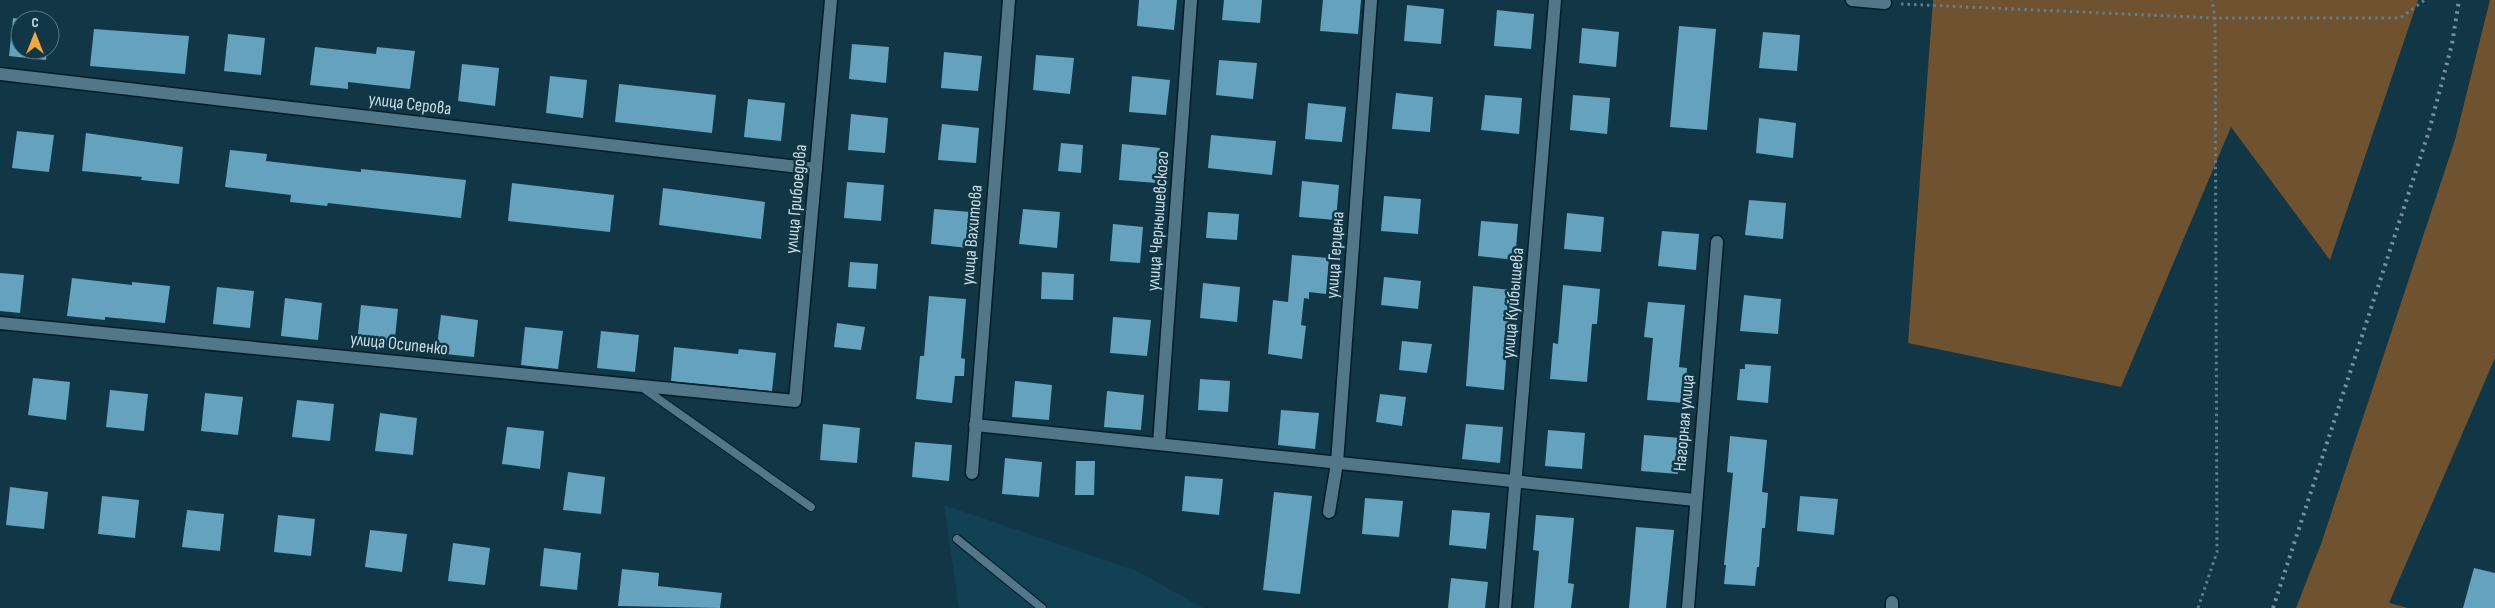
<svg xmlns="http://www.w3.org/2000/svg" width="2495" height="608" font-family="'Sofia Sans Condensed',sans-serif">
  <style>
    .built { fill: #124154 }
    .green { fill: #6f5330 }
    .building { fill: #65a2be }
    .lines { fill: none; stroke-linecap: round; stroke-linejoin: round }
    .lane-casing { stroke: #021c28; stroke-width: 10 }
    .street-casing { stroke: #021c28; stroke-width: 15 }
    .path { stroke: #627f8c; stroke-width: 3; stroke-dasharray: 2.5 4; stroke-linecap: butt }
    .lane { stroke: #527788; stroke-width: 8 }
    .street { stroke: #527788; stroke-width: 12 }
    .rail { stroke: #77929e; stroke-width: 4; stroke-dasharray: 2.5 5; stroke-linecap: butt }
    .labels { text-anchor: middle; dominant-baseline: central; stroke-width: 5; stroke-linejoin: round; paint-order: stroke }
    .street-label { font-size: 18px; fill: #cadde7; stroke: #113645 }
  </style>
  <rect width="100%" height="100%" fill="#113645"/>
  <path class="built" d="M 944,505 L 1137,571 L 1203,608 L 959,608 Z"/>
  <g class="green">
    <path d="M 1933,0 L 2418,0 L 2330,260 L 2231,127 L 2121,387 L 1908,343 Z"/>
    <path d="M 2490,0 L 2495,0 L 2495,358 L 2389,603 L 2408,608 L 2296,608 L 2321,544 L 2455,140 Z"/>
  </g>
  <g class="building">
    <path d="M 1139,0 L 1177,0 L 1174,30 L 1137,26 Z"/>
    <path d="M 1224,0 L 1262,0 L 1260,23 L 1222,20 Z"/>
    <path d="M 1323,0 L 1361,0 L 1358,34 L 1320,31 Z"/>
    <path d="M 1407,5 L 1444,9 L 1441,44 L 1404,41 Z"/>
    <path d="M 1497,10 L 1534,14 L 1531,49 L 1494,46 Z"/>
    <path d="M 13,18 L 29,20 L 20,20 L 20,50 L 47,50 L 46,60 L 9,56 Z"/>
    <path d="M 1679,26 L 1716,29 L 1707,130 L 1670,127 Z"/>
    <path d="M 1582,28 L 1619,32 L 1616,67 L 1579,63 Z"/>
    <path d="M 94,29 L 189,36 L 185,74 L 90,66 Z"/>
    <path d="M 1763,32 L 1800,35 L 1797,71 L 1759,68 Z"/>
    <path d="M 228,34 L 265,38 L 261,75 L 224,71 Z"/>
    <path d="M 852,44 L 889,47 L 886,83 L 849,79 Z"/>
    <path d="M 315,47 L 376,54 L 377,47 L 415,51 L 410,89 L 348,82 L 348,89 L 310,85 Z"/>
    <path d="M 944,52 L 982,56 L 978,91 L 941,88 Z"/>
    <path d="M 1036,55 L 1074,58 L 1070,94 L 1033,90 Z"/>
    <path d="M 1219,60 L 1257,63 L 1253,99 L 1216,95 Z"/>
    <path d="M 462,64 L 499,68 L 495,106 L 458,101 Z"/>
    <path d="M 550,76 L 587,80 L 583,118 L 546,113 Z"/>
    <path d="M 1132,76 L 1170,80 L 1166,115 L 1129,112 Z"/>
    <path d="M 619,84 L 716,95 L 712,133 L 615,122 Z"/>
    <path d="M 1396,93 L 1433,97 L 1430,132 L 1392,129 Z"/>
    <path d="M 1485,95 L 1522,98 L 1519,134 L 1481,130 Z"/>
    <path d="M 1573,95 L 1610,98 L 1607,134 L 1570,130 Z"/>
    <path d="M 748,99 L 785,103 L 781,141 L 744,137 Z"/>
    <path d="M 1308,103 L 1346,107 L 1342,142 L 1305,139 Z"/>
    <path d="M 851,114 L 888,118 L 885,153 L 848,150 Z"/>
    <path d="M 1759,118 L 1796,123 L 1793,158 L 1756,153 Z"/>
    <path d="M 942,124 L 979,128 L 976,163 L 938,160 Z"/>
    <path d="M 17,131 L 54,135 L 49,172 L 12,168 Z"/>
    <path d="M 86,133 L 183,147 L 179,184 L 141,180 L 142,177 L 82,171 Z"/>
    <path d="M 1211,135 L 1276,141 L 1272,175 L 1208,168 Z"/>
    <path d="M 1061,143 L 1083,145 L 1081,173 L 1058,171 Z"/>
    <path d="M 1122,144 L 1160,148 L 1156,183 L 1119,180 Z"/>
    <path d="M 230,150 L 267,154 L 266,161 L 361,172 L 361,169 L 466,180 L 461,218 L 328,203 L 327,206 L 290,202 L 291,195 L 225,187 Z"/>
    <path d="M 1302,181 L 1339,185 L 1336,220 L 1299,217 Z"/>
    <path d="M 847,182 L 884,185 L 881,221 L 844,218 Z"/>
    <path d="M 512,183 L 614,195 L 610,232 L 508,221 Z"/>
    <path d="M 663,188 L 765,202 L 761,239 L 659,225 Z"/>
    <path d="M 1384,196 L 1421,199 L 1418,234 L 1381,231 Z"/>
    <path d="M 1749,200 L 1786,203 L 1783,239 L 1745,235 Z"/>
    <path d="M 934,209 L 971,212 L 968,248 L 931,244 Z"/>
    <path d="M 1023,209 L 1060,212 L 1057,248 L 1019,244 Z"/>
    <path d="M 1208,212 L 1239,214 L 1237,240 L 1206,238 Z"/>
    <path d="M 1567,213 L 1604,217 L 1601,252 L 1564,249 Z"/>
    <path d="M 1481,221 L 1518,224 L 1515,260 L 1478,256 Z"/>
    <path d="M 1113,224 L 1143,227 L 1140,263 L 1110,261 Z"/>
    <path d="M 1662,231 L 1699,234 L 1696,270 L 1658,266 Z"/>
    <path d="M 1292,255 L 1329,258 L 1326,294 L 1309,292 L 1309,299 L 1304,298 L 1301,325 L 1306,326 L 1302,359 L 1268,354 L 1273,300 L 1288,302 Z"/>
    <path d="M 850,262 L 878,264 L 876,289 L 848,287 Z"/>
    <path d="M 1042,272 L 1074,274 L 1073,300 L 1041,299 Z"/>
    <path d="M 0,273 L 24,275 L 20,313 L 0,311 Z"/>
    <path d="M 1384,277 L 1421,281 L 1418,309 L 1381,305 Z"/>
    <path d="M 72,278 L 132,285 L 132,282 L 170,286 L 165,323 L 105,317 L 105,320 L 67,316 Z"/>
    <path d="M 1203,283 L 1240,287 L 1237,322 L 1200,318 Z"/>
    <path d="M 1563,285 L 1600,289 L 1597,324 L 1592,324 L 1587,382 L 1550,379 L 1553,343 L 1558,344 Z"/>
    <path d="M 1473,286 L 1511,290 L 1504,390 L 1466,386 Z"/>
    <path d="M 217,287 L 254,291 L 250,328 L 213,324 Z"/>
    <path d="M 1744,295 L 1781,299 L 1778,334 L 1740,331 Z"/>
    <path d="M 929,296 L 966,299 L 961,358 L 965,359 L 964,376 L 955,376 L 952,403 L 916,399 L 920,356 L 924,356 Z"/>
    <path d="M 285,298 L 322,303 L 318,340 L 281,336 Z"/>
    <path d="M 1648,302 L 1685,305 L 1679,367 L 1687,368 L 1684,403 L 1647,400 L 1653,338 L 1644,337 Z"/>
    <path d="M 361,305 L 398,309 L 394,347 L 357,343 Z"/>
    <path d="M 441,315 L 478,320 L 474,357 L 436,353 Z"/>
    <path d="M 1113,317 L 1151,320 L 1147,356 L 1110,353 Z"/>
    <path d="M 837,323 L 865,327 L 861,350 L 834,347 Z"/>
    <path d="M 525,327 L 563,331 L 558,369 L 521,365 Z"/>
    <path d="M 601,331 L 639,335 L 635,372 L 597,368 Z"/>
    <path d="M 1402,341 L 1432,344 L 1427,373 L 1399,370 Z"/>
    <path d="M 674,347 L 738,354 L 739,349 L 776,353 L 772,391 L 671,381 Z"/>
    <path d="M 1745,364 L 1771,366 L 1768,403 L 1737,400 L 1740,369 L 1745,369 Z"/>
    <path d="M 33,378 L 70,382 L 66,420 L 28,415 Z"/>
    <path d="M 1200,379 L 1230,381 L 1228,412 L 1198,410 Z"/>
    <path d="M 1015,381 L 1052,385 L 1049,420 L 1012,417 Z"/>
    <path d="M 110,390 L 148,394 L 144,431 L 106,427 Z"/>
    <path d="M 1107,391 L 1144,395 L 1141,430 L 1104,427 Z"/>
    <path d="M 205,393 L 243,397 L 238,435 L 201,431 Z"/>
    <path d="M 1380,394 L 1406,397 L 1402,426 L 1376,422 Z"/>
    <path d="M 297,400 L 334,404 L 330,441 L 292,437 Z"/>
    <path d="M 1281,410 L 1319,413 L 1315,449 L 1278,445 Z"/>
    <path d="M 380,413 L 417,418 L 413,455 L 375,451 Z"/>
    <path d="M 823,424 L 860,428 L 857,463 L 820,460 Z"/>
    <path d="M 1466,424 L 1503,427 L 1500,463 L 1462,459 Z"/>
    <path d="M 507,427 L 544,431 L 540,469 L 502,464 Z"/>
    <path d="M 1548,430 L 1585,433 L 1582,469 L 1545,466 Z"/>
    <path d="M 1644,435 L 1681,438 L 1678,474 L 1641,471 Z"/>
    <path d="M 1730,436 L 1767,440 L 1762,492 L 1768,493 L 1765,528 L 1762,528 L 1759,567 L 1757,567 L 1755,586 L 1724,584 L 1726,565 L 1724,565 L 1733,473 L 1727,472 Z"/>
    <path d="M 915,442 L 952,445 L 949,481 L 912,477 Z"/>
    <path d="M 1005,458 L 1042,462 L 1039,497 L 1002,494 Z"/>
    <path d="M 1076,461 L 1095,461 L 1094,495 L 1075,495 Z"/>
    <path d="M 568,472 L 605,477 L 601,514 L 563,510 Z"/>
    <path d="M 1185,476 L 1223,479 L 1219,515 L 1182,511 Z"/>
    <path d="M 10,487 L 48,492 L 44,529 L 6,525 Z"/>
    <path d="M 1274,492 L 1312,496 L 1300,594 L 1263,590 Z"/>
    <path d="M 102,496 L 139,500 L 135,538 L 98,534 Z"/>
    <path d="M 1800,496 L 1838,499 L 1834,535 L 1797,531 Z"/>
    <path d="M 1365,498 L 1403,501 L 1399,537 L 1362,534 Z"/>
    <path d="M 187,510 L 224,514 L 220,551 L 182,547 Z"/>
    <path d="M 1452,510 L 1490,513 L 1486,549 L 1449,545 Z"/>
    <path d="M 278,515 L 315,519 L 311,556 L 274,552 Z"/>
    <path d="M 1536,515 L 1574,518 L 1568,583 L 1574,584 L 1571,608 L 1534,608 L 1539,551 L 1533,550 Z"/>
    <path d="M 1636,527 L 1674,530 L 1666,608 L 1629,608 Z"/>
    <path d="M 370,530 L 407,534 L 402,572 L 365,567 Z"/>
    <path d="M 453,543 L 490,548 L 485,585 L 448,581 Z"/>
    <path d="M 544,548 L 581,553 L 577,590 L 540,586 Z"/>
    <path d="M 2474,568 L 2495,573 L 2495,608 L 2463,608 Z"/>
    <path d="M 622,569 L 659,573 L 658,586 L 722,593 L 720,608 L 618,606 Z"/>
    <path d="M 1451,578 L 1488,582 L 1485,608 L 1448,608 Z"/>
  </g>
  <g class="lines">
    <g class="lane-casing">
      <g id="lane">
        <path d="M 643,388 L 811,507"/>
        <path d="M 957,539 L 1042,608"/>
      </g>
    </g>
    <g class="street-casing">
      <g id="street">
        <path d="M 1852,0 L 1885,3"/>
        <path d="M 0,74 L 816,169"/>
        <path d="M 0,323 L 795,401 L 831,0"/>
        <path d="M 975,425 L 1695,500"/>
        <path d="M 1159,444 L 1191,0"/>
        <path d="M 972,473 L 1009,0"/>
        <path d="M 1329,512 L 1337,463 L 1371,0"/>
        <path d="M 1892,602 L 1892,608"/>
        <path d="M 1505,608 L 1555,0"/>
        <path d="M 1688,608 L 1717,242"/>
      </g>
    </g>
    <g class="path">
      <path d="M 1901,4 L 2215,18 L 2400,18 L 2425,0"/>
      <path d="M 2198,608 L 2217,552 L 2215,18 L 2212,0"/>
    </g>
    <use href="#lane" class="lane"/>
    <use href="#street" class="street"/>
    <path class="rail" d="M 2273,608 L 2429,131 L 2452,44 L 2459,0"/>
  </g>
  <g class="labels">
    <g class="street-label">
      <text transform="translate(410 104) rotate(7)">улица Серова</text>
      <text transform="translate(796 199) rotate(-85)">улица Грибоедова</text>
      <text transform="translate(1158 221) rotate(-86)">улица Чернышевского</text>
      <text transform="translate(972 235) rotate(-85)">улица Вахитова</text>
      <text transform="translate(1335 255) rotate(-86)">улица Герцена</text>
      <text transform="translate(1513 303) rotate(-85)">улица Куйбышева</text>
      <text transform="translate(399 344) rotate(6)">улица Осипенко</text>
      <text transform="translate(1684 423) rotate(-85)">Нагорная улица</text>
    </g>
  </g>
  <g transform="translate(35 35)"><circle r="24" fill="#113645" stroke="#5b7986"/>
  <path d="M0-4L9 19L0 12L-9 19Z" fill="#f1a63f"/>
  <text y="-8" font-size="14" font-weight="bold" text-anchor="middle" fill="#cadde7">С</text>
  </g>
</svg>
